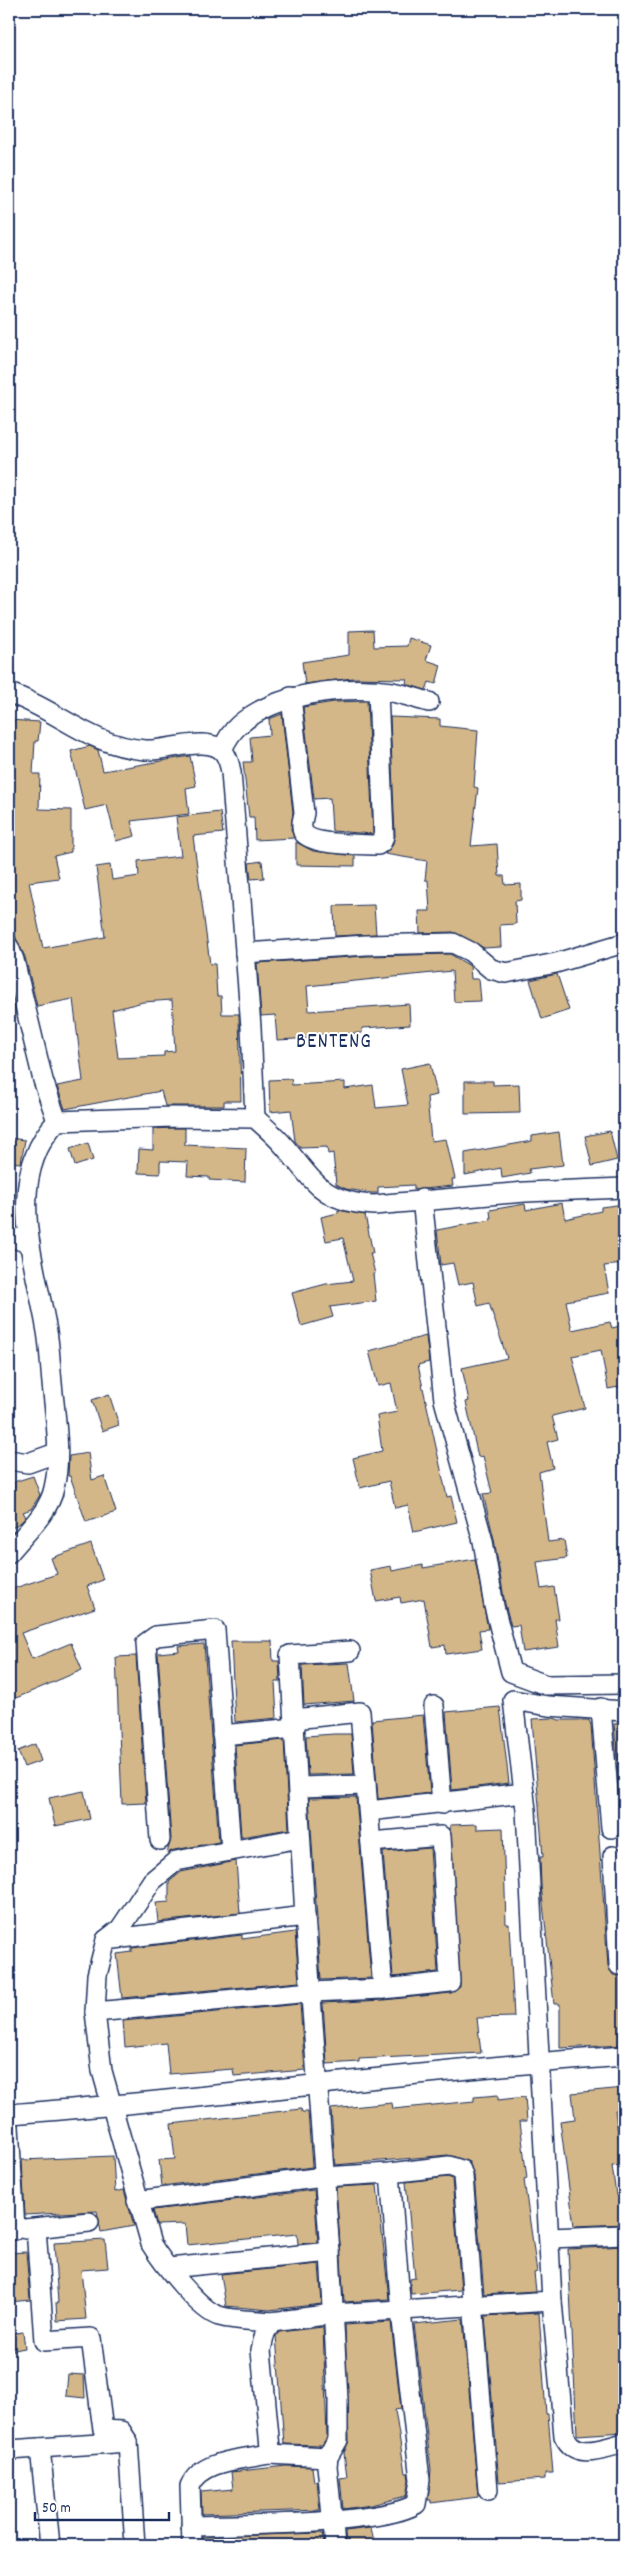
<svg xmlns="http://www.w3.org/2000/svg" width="633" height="2554" font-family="Dekko,sans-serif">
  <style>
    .building { fill: #d4b788; stroke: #1b2f5e; fill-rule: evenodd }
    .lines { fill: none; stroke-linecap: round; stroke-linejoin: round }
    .minor-casing { stroke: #1b2f5e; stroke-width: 22 }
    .minor { stroke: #fff; stroke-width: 19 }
    .labels { text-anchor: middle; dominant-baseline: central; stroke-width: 4; stroke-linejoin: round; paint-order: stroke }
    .quarter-label { font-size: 21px; letter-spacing: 1px; fill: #1b2f5e; stroke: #fff }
  </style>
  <rect width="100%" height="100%" fill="#fff"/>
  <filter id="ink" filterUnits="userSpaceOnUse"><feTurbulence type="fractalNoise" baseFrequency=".02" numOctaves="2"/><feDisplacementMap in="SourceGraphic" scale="10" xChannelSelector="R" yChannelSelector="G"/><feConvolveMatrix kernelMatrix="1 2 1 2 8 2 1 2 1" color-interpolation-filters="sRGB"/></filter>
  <g filter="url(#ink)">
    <g class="building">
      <path d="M 373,630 L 374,647 L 407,646 L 409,638 L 431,645 L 426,660 L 441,665 L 436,684 L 429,682 L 426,690 L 406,684 L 407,679 L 353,678 L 305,684 L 302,662 L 349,655 L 349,631 Z"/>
      <path d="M 367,701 L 373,834 L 332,831 L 330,798 L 314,799 L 303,707 L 334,702 Z"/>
      <path d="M 282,714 L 293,812 L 291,829 L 294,838 L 255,840 L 254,817 L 249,817 L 243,762 L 252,762 L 250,737 L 270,735 L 269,719 Z"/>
      <path d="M 390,717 L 440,719 L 440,726 L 478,730 L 474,787 L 478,788 L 471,846 L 497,844 L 499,876 L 504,876 L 505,885 L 521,884 L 521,900 L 515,901 L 516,924 L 500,925 L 501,947 L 484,948 L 453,932 L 420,933 L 419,911 L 430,911 L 428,880 L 425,880 L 427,861 L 385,854 L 392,846 L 395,836 Z"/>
      <path d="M 9,720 L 40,722 L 38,741 L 35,741 L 33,774 L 40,774 L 39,809 L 71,810 L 71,852 L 54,856 L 59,878 L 29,882 L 43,948 L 105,937 L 96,867 L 110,865 L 112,880 L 139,876 L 138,861 L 181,856 L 176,817 L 220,812 L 223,833 L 193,836 L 210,964 L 215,964 L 217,996 L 221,996 L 222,1014 L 239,1014 L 241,1101 L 224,1101 L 224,1106 L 165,1106 L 161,1091 L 65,1109 L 57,1086 L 83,1081 L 73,999 L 37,1006 L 25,957 L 16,938 L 9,910 ZM 172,1000 L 175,1051 L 164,1052 L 164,1056 L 118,1058 L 112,1010 L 143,1002 Z"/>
      <path d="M 90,746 L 98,750 L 103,771 L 190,756 L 196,786 L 186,788 L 189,814 L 131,821 L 135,836 L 116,841 L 107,805 L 85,810 L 71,751 Z"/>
      <path d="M 296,842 L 313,851 L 355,856 L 355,866 L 296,865 Z"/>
      <path d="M 262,861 L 264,878 L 251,879 L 249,863 Z"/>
      <path d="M 374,905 L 376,934 L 335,936 L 334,906 Z"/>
      <path d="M 450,954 L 470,966 L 471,979 L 479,979 L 481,1001 L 454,1002 L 452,971 L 307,986 L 309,1011 L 409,1004 L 410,1025 L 362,1028 L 362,1033 L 313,1035 L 313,1038 L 277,1040 L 275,1015 L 261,1016 L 257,963 L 366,956 Z"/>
      <path d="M 557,974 L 569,1010 L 542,1019 L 530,980 Z"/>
      <path d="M 430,1063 L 437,1095 L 427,1097 L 431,1141 L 446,1139 L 455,1179 L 452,1179 L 453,1186 L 414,1190 L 414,1185 L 378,1187 L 378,1193 L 371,1193 L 346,1189 L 336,1184 L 333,1153 L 328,1154 L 327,1147 L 301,1148 L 295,1141 L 291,1110 L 270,1112 L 269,1080 L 291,1079 L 292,1085 L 345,1082 L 345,1089 L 373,1085 L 376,1108 L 408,1105 L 401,1069 Z"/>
      <path d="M 465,1081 L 493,1081 L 493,1085 L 519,1084 L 520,1113 L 465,1114 Z"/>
      <path d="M 173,1128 L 185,1128 L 185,1145 L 246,1148 L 245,1182 L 209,1180 L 209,1177 L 187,1176 L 188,1162 L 160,1161 L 160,1174 L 138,1173 L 139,1149 L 153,1150 L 153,1129 Z"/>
      <path d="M 610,1131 L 617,1160 L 592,1166 L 585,1136 Z"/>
      <path d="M 559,1132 L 563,1165 L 529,1169 L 530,1173 L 502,1178 L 501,1168 L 465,1175 L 465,1153 L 532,1141 L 532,1136 Z"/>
      <path d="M 9,1138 L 25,1140 L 21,1163 L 9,1162 Z"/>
      <path d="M 88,1143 L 93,1160 L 75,1166 L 70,1149 Z"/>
      <path d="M 562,1203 L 565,1219 L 601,1211 L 601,1207 L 624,1204 L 624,1264 L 604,1266 L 609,1293 L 566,1301 L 572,1330 L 610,1322 L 612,1328 L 624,1325 L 624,1386 L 608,1389 L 601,1350 L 572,1356 L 585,1408 L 552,1416 L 558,1439 L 547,1442 L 553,1468 L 539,1472 L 548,1542 L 564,1540 L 567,1558 L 537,1562 L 541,1589 L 554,1587 L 559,1619 L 555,1619 L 559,1647 L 523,1652 L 519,1625 L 511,1626 L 505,1604 L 494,1539 L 483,1494 L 492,1493 L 483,1456 L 478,1457 L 466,1402 L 469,1401 L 462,1368 L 507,1358 L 489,1303 L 478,1306 L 473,1282 L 458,1285 L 453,1263 L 441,1265 L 437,1230 L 491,1220 L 490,1210 L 525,1204 L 526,1210 Z"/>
      <path d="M 338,1210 L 365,1215 L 373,1253 L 370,1253 L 375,1274 L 373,1274 L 376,1301 L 330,1307 L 333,1317 L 301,1326 L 292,1293 L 326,1284 L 353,1281 L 343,1238 L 326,1241 L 321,1217 L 338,1213 Z"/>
      <path d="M 426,1336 L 429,1362 L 418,1365 L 447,1497 L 451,1496 L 457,1522 L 414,1532 L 408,1505 L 395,1508 L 389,1481 L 360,1488 L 353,1458 L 382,1451 L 377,1416 L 397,1412 L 391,1383 L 378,1386 L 369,1351 Z"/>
      <path d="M 109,1394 L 119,1425 L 102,1431 L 92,1400 Z"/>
      <path d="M 88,1453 L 92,1480 L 104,1476 L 116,1512 L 86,1522 L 70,1476 L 68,1476 L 69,1456 Z"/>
      <path d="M 33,1476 L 40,1495 L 31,1509 L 23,1512 L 26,1517 L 21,1522 L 9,1530 L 9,1489 L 15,1487 L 14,1482 Z"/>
      <path d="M 91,1544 L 103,1580 L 87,1586 L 95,1608 L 21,1633 L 32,1659 L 71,1643 L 82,1670 L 16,1698 L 9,1682 L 9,1590 L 57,1574 L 51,1558 Z"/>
      <path d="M 475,1559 L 488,1629 L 479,1630 L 482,1649 L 446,1654 L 445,1645 L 432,1647 L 424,1599 L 401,1603 L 400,1597 L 376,1601 L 370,1570 L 391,1566 L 392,1571 L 423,1565 L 423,1568 Z"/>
      <path d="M 231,1641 L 272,1641 L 273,1661 L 279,1661 L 280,1682 L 275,1682 L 277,1718 L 235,1722 Z"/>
      <path d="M 204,1644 L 219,1842 L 174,1850 L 167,1853 L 171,1839 L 158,1653 L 179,1651 L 178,1646 Z"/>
      <path d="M 136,1656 L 146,1803 L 122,1804 L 116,1657 Z"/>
      <path d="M 349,1663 L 354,1701 L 304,1705 L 302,1665 Z"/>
      <path d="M 500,1707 L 509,1783 L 452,1790 L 446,1712 Z"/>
      <path d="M 423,1715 L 430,1793 L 378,1799 L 372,1720 Z"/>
      <path d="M 554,1718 L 559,1720 L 589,1720 L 591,1725 L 608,1966 L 613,1975 L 624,1976 L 624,2045 L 560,2048 L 560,2004 L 554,2004 L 541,1886 L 540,1857 L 543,1857 L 532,1719 Z"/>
      <path d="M 624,1723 L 624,1819 L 622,1819 L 614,1724 Z"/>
      <path d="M 334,1734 L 351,1734 L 354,1774 L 308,1775 L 306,1736 Z"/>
      <path d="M 284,1740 L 289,1829 L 241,1837 L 235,1745 Z"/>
      <path d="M 35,1744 L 41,1761 L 24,1767 L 18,1751 Z"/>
      <path d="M 84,1791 L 90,1819 L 55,1826 L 49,1798 Z"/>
      <path d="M 356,1797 L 371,1978 L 321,1980 L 309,1798 Z"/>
      <path d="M 477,1824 L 477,1829 L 503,1828 L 506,1924 L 509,1924 L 514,2017 L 477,2018 L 481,2053 L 359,2059 L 359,2062 L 327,2064 L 323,2003 L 384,2000 L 451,1993 L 460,1987 L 450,1825 Z"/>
      <path d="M 430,1848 L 438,1972 L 393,1977 L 383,1852 Z"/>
      <path d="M 236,1861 L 240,1913 L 158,1922 L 156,1903 L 169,1902 L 169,1882 L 181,1872 Z"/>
      <path d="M 295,1932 L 299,1982 L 122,1998 L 117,1954 L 132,1952 L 132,1948 L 242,1935 L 242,1939 Z"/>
      <path d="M 300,2004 L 305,2070 L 234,2076 L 233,2069 L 169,2074 L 166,2043 L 125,2047 L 123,2021 Z"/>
      <path d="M 624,2088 L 624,2109 L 615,2110 L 622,2165 L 612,2166 L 616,2195 L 621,2194 L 624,2224 L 574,2226 L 560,2121 L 575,2119 L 572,2093 Z"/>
      <path d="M 498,2095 L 498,2100 L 525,2097 L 527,2121 L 520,2121 L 527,2179 L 524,2180 L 537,2272 L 534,2273 L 536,2291 L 484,2294 L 474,2175 L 469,2162 L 448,2155 L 335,2165 L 331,2109 L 392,2103 L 393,2109 L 474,2101 L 474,2097 Z"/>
      <path d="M 301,2109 L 302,2112 L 308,2112 L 312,2167 L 162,2186 L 159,2160 L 175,2159 L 171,2124 Z"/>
      <path d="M 113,2156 L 115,2192 L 124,2190 L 134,2226 L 101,2232 L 97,2211 L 25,2215 L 22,2160 Z"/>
      <path d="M 448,2177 L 452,2179 L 461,2290 L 411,2294 L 410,2279 L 415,2278 L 406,2182 Z"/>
      <path d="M 377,2185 L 389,2299 L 344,2302 L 336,2187 Z"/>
      <path d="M 314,2190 L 318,2242 L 298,2244 L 297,2234 L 187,2245 L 185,2224 L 157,2225 L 153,2210 Z"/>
      <path d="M 105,2240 L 108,2268 L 81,2270 L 86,2319 L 57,2321 L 56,2303 L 58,2303 L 54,2243 Z"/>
      <path d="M 624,2246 L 624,2432 L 577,2435 L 568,2249 Z"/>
      <path d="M 26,2252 L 30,2300 L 9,2302 L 9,2253 Z"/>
      <path d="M 319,2264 L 322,2304 L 269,2310 L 226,2306 L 221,2274 Z"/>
      <path d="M 539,2313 L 546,2414 L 548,2414 L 553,2473 L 545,2473 L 545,2479 L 499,2482 L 485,2316 Z"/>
      <path d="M 463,2319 L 478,2497 L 431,2503 L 431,2500 L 428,2500 L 431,2470 L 414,2324 Z"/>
      <path d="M 391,2322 L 401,2409 L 395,2410 L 405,2473 L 408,2473 L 409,2480 L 406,2496 L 371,2505 L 343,2509 L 340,2478 L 347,2477 L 344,2453 L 349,2440 L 345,2325 Z"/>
      <path d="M 323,2327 L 327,2437 L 322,2445 L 284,2444 L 276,2336 L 279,2332 Z"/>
      <path d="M 23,2332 L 25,2348 L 9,2351 L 9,2334 Z"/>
      <path d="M 68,2374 L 84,2375 L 85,2398 L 66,2396 Z"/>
      <path d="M 286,2466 L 312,2467 L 314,2482 L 317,2481 L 320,2510 L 202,2514 L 201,2492 L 233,2489 L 231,2472 Z"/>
      <path d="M 371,2528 L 375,2545 L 346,2545 L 345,2531 Z"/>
      <path d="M 322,2533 L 324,2545 L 204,2545 L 203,2541 L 203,2537 Z"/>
    </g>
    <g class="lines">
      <g class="minor-casing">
        <g id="minor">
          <path d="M 9,693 C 59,710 87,745 145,750 C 165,752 211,733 225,754 C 228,759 230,766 231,772 L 251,1027 L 255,1118"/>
          <path d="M 291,697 L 304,813 C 303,819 300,825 303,832 C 311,846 361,844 378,845 L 382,842 L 384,836 L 378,691"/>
          <path d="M 222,750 C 226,741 231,732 239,725 C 275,693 345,685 392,692 C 404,694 417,699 429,702"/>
          <path d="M 9,947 L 14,960 L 43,1080 L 57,1121"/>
          <path d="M 245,953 L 366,945 L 453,943 L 471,952 L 491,969 L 506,973 L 556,963 L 624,943"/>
          <path d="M 422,1199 L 444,1400 L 483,1541 L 494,1606 L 511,1672 L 546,1685 L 624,1684"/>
          <path d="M 9,1236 L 30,1244"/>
          <path d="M 9,1460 L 28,1463 L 56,1453"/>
          <path d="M 9,1553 C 24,1534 49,1513 54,1488 C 62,1455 55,1416 52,1383 C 50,1364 50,1345 46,1326 C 34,1258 4,1178 57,1121 L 173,1117 L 255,1118 C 265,1127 276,1136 285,1147 C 315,1183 323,1202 374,1205 L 525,1192 L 624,1188"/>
          <path d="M 434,1706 L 442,1804"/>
          <path d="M 601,1708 L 611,1828"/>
          <path d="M 624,1711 L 548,1706 L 513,1700 L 526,1810 L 552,2301 L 564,2436 C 576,2461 603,2448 624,2443"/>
          <path d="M 294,1719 L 360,1712 L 383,1989"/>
          <path d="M 222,1735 L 295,1728"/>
          <path d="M 299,1787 L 366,1785"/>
          <path d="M 369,1811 L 524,1793"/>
          <path d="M 160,1840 L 146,1643 L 156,1636 L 215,1630 L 231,1850"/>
          <path d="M 613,1856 L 619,1965 L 624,1965"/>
          <path d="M 106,1940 L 305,1916"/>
          <path d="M 95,2012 L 311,1992 L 383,1989 L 450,1982 L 441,1836 L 371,1842"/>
          <path d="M 9,2114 C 214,2099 419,2070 624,2056"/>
          <path d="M 9,2126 L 15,2230"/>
          <path d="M 137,2201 L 323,2177 L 390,2173 L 449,2166 L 461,2170 L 463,2176 L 488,2490"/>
          <path d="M 36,2228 L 44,2341 L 91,2338 L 103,2430 L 121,2431 L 128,2442 L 135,2545"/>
          <path d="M 25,2229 L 89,2222"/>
          <path d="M 550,2238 L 624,2235"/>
          <path d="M 169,2268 L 330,2252"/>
          <path d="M 272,2322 L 333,2314 L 552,2301"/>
          <path d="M 40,2448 L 50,2545"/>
          <path d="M 9,2450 L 128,2442"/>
          <path d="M 268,2454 L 328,2457"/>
          <path d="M 191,2526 C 239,2524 380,2526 416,2504 L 420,2480 L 401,2312 L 390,2173"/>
          <path d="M 192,2545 L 190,2486 C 202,2459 243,2460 268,2454 L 270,2448 L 261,2350 L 265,2333 L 272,2322 C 255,2320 236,2321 219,2316 C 200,2311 162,2262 151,2244 L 102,2071 L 95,2012 L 97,1975 L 106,1940 L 120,1929 L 152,1881 L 176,1861 L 300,1838"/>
          <path d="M 335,2545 L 327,2466 L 328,2457 L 338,2440 L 338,2400 L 330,2252 L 305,1916 L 290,1655 L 350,1651"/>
        </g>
      </g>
      <use href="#minor" class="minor"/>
    </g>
  </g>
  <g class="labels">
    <g class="quarter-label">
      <text x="334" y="1043">BENTENG</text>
    </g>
  </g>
  <rect width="633" height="2554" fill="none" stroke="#fff" stroke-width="30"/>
  <rect x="15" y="15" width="603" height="2524" fill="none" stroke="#1b2f5e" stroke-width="2" filter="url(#ink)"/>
  <path d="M35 2512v8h134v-8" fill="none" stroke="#1b2f5e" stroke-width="2.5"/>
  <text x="42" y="2512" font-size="15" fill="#1b2f5e" stroke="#ffffff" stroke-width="4" paint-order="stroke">50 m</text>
</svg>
